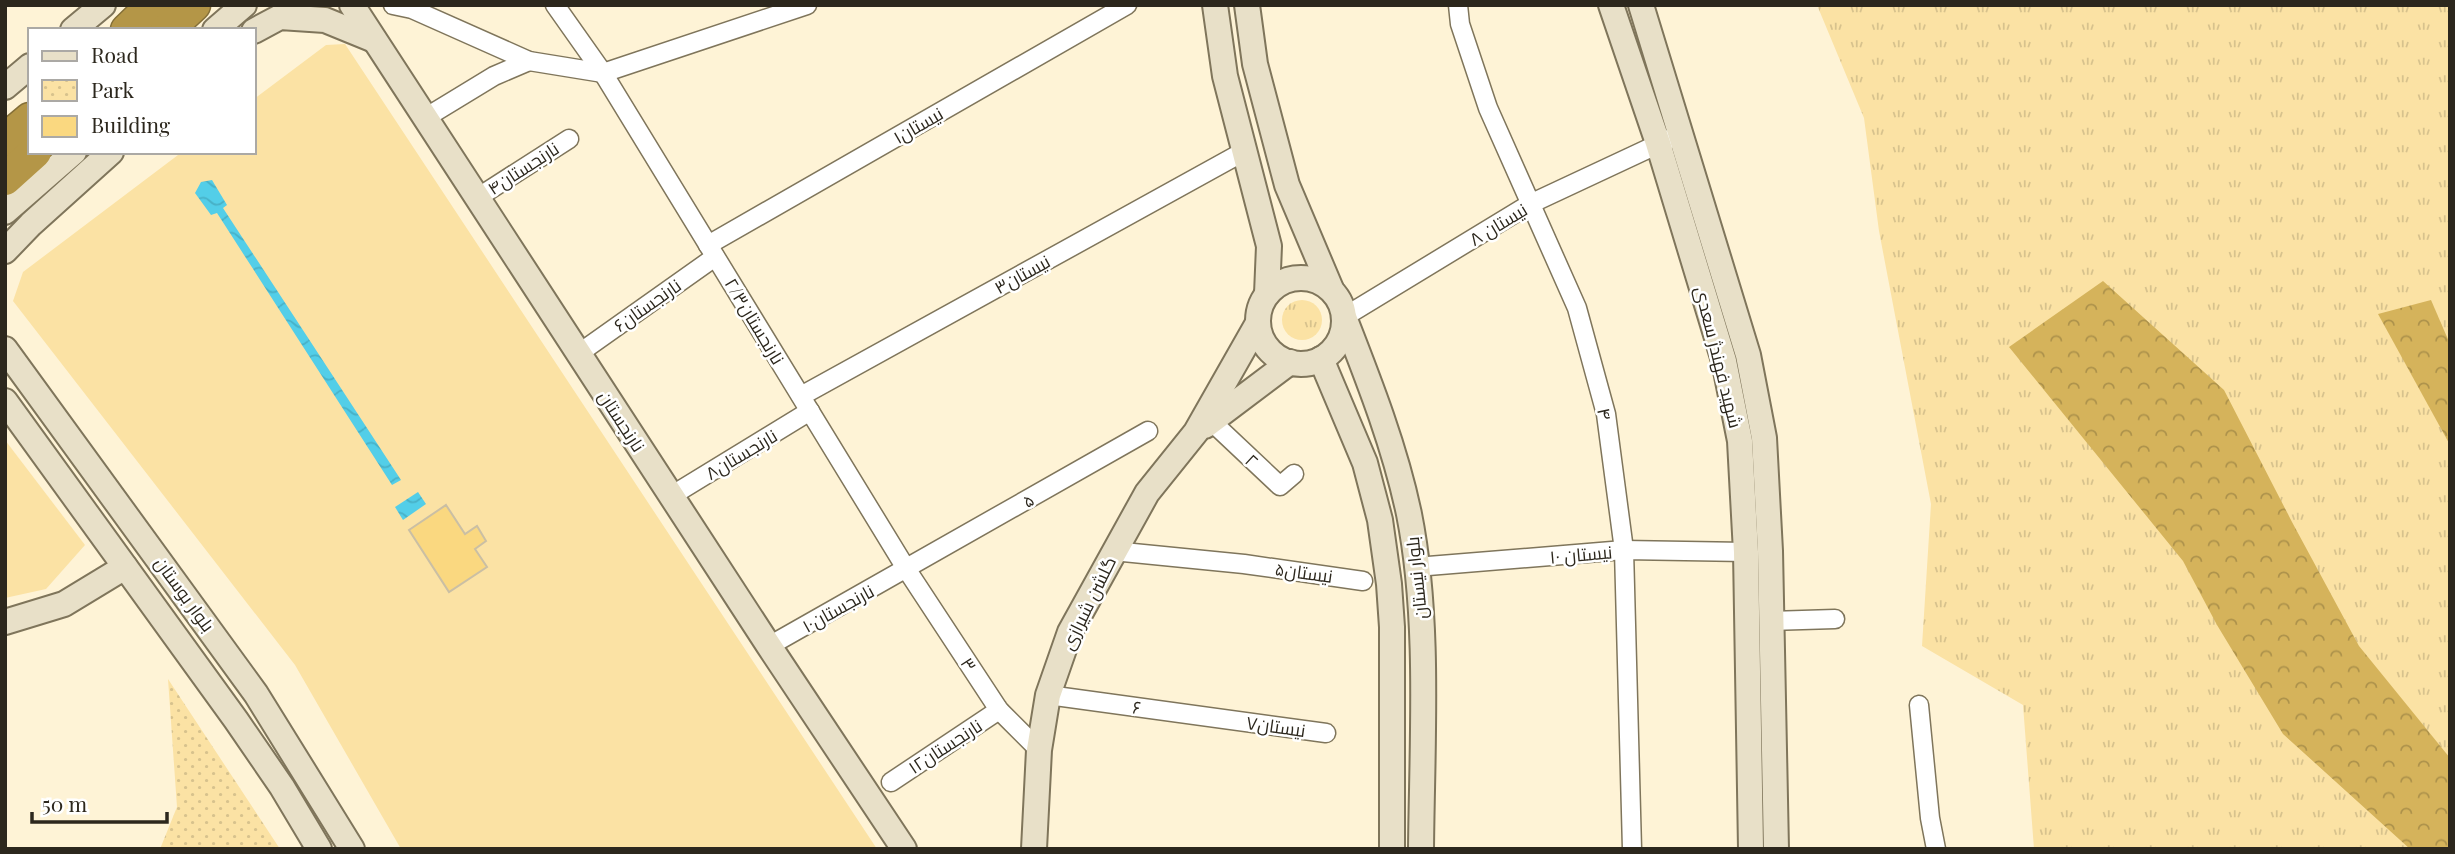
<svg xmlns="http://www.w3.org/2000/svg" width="2455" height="854" font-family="'Playfair Display',Cairo,serif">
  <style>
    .grass { fill: url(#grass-tufts) }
    .forest { fill: url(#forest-crowns) }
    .park { fill: url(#park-dots) }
    .garden { fill: #fbe2a4 }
    .water { fill: url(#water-waves) }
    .building { fill: #fad880; stroke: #cabfa4; stroke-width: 2 }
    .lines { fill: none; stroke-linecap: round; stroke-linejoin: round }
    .street-casing { stroke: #7f755b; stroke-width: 21 }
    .secondary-casing { stroke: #7f755b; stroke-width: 28 }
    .highway-casing { stroke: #846f38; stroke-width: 35 }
    .street { stroke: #fff; stroke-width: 18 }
    .secondary { stroke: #e8e0c8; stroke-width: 24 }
    .highway { stroke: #b49647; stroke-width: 32 }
    .labels { text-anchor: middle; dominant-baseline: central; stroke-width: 5; stroke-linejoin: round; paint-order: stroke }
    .street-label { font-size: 18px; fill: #2c271d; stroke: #fff }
  </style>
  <defs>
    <pattern id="grass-tufts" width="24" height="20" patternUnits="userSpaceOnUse" patternTransform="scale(1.75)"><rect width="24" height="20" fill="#fbe2a4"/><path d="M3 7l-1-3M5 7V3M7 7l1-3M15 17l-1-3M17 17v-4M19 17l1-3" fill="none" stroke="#d7c28d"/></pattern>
    <pattern id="forest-crowns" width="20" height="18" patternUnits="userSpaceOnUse" patternTransform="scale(1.75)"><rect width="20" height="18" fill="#d5b35b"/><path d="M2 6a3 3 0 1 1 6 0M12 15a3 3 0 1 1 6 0" fill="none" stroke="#ad924b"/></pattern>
    <pattern id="park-dots" width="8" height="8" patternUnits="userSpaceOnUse" patternTransform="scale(1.75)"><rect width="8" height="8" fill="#fbe2a4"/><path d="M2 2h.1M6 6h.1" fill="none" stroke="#d7c28d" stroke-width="1.8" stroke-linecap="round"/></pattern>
    <pattern id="water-waves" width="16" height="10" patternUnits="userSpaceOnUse" patternTransform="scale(1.75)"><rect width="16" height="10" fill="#53cee8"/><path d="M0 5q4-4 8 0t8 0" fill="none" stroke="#48b1c7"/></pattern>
  </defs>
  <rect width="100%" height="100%" fill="#fef3d6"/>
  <g class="grass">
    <path d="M 1817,5 L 2450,5 L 2450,849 L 2034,849 L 2023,705 L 1922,646 L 1931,504 L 1879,231 L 1864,118 Z"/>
    <circle cx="1302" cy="320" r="20"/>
  </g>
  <g class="forest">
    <path d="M 2103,281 L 2224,390 L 2292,522 L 2359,646 L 2450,758 L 2450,849 L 2410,849 L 2283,734 L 2217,625 L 2183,561 L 2009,347 Z"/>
    <path d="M 2431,300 L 2450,344 L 2450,445 L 2378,314 Z"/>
  </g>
  <path class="park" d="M 168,679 L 280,849 L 160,849 L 177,807 Z"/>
  <g class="garden">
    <path d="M 345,44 L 877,849 L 401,849 L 295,665 L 13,301 L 23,272 L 182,152 L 254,152 L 254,99 L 326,45 Z"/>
    <path d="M 5,440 L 85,545 L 46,589 L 5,598 Z"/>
  </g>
  <g class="water">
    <path d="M 212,180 L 227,205 L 223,208 L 401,480 L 392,485 L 217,213 L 211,215 L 195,193 L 201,182 Z"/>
    <path d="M 418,492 L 426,504 L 403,520 L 395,507 Z"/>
  </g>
  <path class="building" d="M 446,505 L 465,534 L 477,526 L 486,541 L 475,549 L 487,567 L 449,592 L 409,530 Z"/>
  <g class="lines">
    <g class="street-casing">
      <g id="street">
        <path d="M 393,5 L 412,9 L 529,61 L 603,73 L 807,5"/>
        <path d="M 555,5 L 603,73 L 907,570 L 999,710 L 1039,750"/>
        <path d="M 1458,5 L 1460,24 L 1488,108 L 1577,308 L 1606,414 L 1624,550 L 1632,849"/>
        <path d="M 425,118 L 494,76 L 529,61"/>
        <path d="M 477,198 L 569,139"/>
        <path d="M 708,245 L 1127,5"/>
        <path d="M 1344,317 L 1530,204 L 1669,139"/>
        <path d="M 578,354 L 715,257"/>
        <path d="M 801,396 L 1243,152"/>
        <path d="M 1211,421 L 1280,486 L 1294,474"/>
        <path d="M 671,496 L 810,411"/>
        <path d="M 1113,551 L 1244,564 L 1363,581"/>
        <path d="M 1416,567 L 1624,550 L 1746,552"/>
        <path d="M 1771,621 L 1835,619"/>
        <path d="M 769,646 L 1148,431"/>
        <path d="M 1048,695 L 1326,733"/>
        <path d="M 1919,705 L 1930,818 L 1936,849"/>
        <path d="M 891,782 L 999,710"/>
      </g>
    </g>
    <g class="secondary-casing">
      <g id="secondary">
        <path d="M 352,5 L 769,646 L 904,849"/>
        <path d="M 1215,5 L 1225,76 L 1269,246 L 1267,294"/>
        <path d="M 1247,5 L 1255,64 L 1287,185 L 1331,289"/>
        <path d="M 1611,5 L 1658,143 L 1724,361 L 1740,441 L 1746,552 L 1751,849"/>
        <path d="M 1641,5 L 1748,355 L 1764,438 L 1770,551 L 1776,849"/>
        <path d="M 73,30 L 103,5"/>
        <path d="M 215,30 L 244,5"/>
        <path d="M 254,31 L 280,17 L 325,20 L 374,40"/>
        <path d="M 5,87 L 30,66"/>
        <path d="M 5,212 L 74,152"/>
        <path d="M 5,251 L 31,224 L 111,152"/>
        <circle cx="1301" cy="321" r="43"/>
        <path d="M 1344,317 C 1369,381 1395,447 1409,514 C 1430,619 1422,742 1421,849"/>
        <path d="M 5,349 L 256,694 L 352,849"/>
        <path d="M 1321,359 L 1365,463 L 1380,520 L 1389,584 L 1392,627 L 1392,849"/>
        <path d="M 5,401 L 236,720 L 282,787 L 319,849"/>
        <path d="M 1205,426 L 1290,362"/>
        <path d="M 5,622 L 64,604 L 125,567"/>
        <path d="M 1034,849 L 1039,750 L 1048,695 L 1070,632 L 1147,493 L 1196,432 L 1258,323"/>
      </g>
    </g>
    <g class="highway-casing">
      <g id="highway">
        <path d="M 127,30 L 153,5"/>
        <path d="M 167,30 L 194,5"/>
        <path d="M 5,140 L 30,119"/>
        <path d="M 5,179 L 35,152"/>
      </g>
    </g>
    <use href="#street" class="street"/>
    <use href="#secondary" class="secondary"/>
    <use href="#highway" class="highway"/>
  </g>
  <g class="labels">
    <g class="street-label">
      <text transform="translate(918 125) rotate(-30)">۱نیستان</text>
      <text transform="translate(523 168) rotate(-33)">۴نارنجستان</text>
      <text transform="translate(1498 224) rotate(-31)">نیستان ۸</text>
      <text transform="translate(1022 274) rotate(-29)">۳نیستان</text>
      <text transform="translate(647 305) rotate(-35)">۶نارنجستان</text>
      <text transform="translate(755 321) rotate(59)">۲/۳نارنجستان</text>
      <text transform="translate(1719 357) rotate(76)">شهید فهندژ سعدی</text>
      <text transform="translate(1605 414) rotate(78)">۴</text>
      <text transform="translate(622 421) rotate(57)">نارنجستان</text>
      <text transform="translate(741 454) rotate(-31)">۸نارنجستان</text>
      <text transform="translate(1252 460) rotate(43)">۲</text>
      <text transform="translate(1028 500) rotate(-30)">۵</text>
      <text transform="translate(1581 554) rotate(-5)">نیستان ۱۰</text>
      <text transform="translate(1304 572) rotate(8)">۵نیستان</text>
      <text transform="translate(1416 578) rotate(-96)">بلوار نیستان</text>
      <text transform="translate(185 594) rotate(54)">بلوار بوستان</text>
      <text transform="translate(1088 603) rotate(-64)">گلشن شیرازی</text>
      <text transform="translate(838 608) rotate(-29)">۱۰نارنجستان</text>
      <text transform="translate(969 664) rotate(57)">۳</text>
      <text transform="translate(1137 707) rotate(8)">۶</text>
      <text transform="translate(1276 726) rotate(8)">۷نیستان</text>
      <text transform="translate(945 746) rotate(-33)">۱۲نارنجستان</text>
    </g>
  </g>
  <rect width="2455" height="854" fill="none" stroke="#2c271d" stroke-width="14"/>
  <rect x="28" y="28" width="228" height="126" fill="#ffffff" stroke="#aba9a5" stroke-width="2"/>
  <rect x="42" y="51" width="35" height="10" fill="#e8e0c8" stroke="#aba9a5" stroke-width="2"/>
  <text x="91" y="63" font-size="21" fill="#2c271d">Road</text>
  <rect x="42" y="80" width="35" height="21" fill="url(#park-dots)" stroke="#aba9a5" stroke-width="2"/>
  <text x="91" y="98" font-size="21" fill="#2c271d">Park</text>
  <rect x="42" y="116" width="35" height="21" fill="#fad880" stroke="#aba9a5" stroke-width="2"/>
  <text x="91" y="133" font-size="21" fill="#2c271d">Building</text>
  <path d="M32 812v10h135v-10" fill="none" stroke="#2c271d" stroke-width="3.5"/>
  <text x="42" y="812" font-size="21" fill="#2c271d" stroke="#ffffff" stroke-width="5" paint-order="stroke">50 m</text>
</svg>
